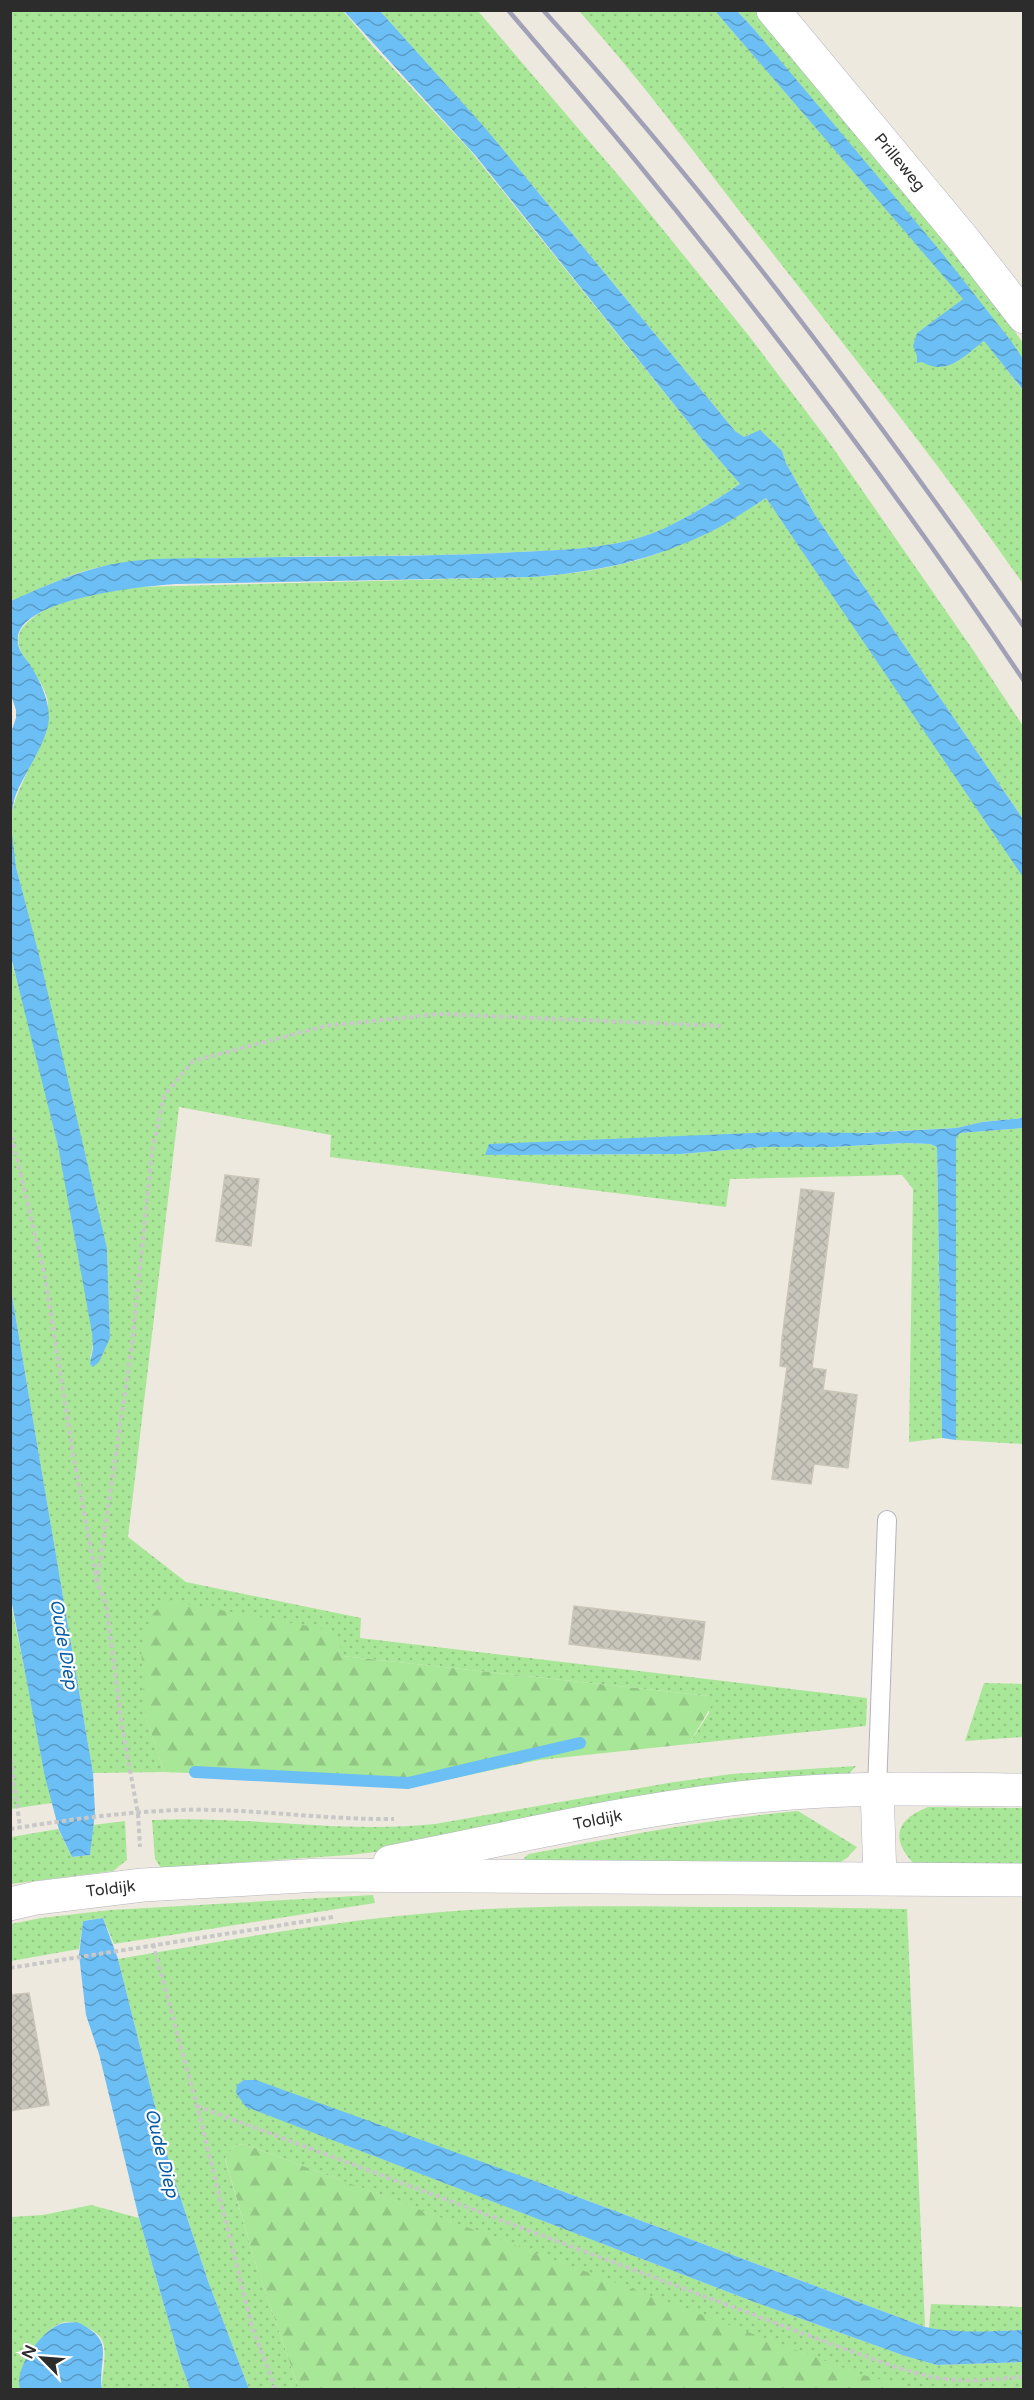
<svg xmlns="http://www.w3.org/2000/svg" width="1034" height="2400" font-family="'Varela Round',sans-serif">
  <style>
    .grass { fill: url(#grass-dots) }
    .forest { fill: url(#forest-firs) }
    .water { fill: url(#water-waves) }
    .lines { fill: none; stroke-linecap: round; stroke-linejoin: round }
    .stream { stroke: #6cbff5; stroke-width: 12 }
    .building { fill: url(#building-cross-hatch); stroke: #cac6b7; stroke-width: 1.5 }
    .service-casing { stroke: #b2b2c0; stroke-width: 20 }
    .minor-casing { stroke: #b2b2c0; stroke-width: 34 }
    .tertiary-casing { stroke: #b2b2c0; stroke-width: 34 }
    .path { stroke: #c8c8c8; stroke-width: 4; stroke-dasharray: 4.5 3; stroke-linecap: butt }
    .service { stroke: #fff; stroke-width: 18 }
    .minor { stroke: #fff; stroke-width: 33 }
    .tertiary { stroke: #fff; stroke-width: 33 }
    .rail { stroke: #a0a0b7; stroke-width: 4.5 }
    .labels { text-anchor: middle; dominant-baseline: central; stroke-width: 4.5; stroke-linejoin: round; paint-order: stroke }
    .street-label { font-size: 16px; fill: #2c2c2c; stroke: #fff }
    .water-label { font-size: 18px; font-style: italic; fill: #075ba5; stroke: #fff }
  </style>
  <defs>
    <pattern id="grass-dots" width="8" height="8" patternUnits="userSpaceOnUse" patternTransform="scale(1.5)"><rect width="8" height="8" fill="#a9e798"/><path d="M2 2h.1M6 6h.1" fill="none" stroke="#92c683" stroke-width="1.8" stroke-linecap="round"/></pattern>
    <pattern id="forest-firs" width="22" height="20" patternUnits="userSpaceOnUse" patternTransform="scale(1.5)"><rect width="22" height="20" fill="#a9e798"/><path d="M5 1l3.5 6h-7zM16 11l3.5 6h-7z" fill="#92c683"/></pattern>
    <pattern id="water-waves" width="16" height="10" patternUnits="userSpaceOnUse" patternTransform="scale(1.5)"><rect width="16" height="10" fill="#6cbff5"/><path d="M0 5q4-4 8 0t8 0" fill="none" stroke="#599bc7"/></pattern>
    <pattern id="building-cross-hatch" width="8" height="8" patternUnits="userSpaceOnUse" patternTransform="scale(1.5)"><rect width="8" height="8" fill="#c9c7bc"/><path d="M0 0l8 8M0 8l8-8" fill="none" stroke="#adaba2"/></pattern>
  </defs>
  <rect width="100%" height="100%" fill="#eee9de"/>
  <g class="grass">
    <path d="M 11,11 L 343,11 L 376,50 L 468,148 L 708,447 L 740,484 C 712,502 684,521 653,533 C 606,551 550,550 500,553 C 412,557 324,555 236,558 C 192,559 147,558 104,566 C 71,573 41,588 11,602 Z"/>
    <path d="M 380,11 L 478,11 L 630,189 L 749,336 L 824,435 L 973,650 L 1023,726 L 1023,819 L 815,515 L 786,463 L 782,451 L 749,434 L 744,438 L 735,431 L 534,187 Z"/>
    <path d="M 579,11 L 715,11 L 964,299 L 917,333 L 922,362 L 958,361 L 984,340 L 1023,391 L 1023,584 C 941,466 851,354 763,241 C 702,164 644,83 579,11 Z"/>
    <path d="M 737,11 L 759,11 L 953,246 L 1023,343 L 1023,359 L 753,28 Z"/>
    <path d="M 766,498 L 1023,874 L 1023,1118 L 982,1122 L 956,1128 L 838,1134 L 774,1132 L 486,1155 L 681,1154 L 763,1147 L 832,1147 L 906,1143 L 930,1144 L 937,1147 L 942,1438 L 909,1442 L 913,1189 L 902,1175 L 730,1179 L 726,1207 L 330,1157 L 331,1135 L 179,1107 L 128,1537 L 186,1582 L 361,1618 L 360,1638 L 867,1698 L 866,1726 L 689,1744 L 709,1713 L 709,1696 L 342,1656 L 145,1715 L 164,1772 L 93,1773 L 11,1290 L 10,957 C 41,1063 66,1172 84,1281 C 87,1305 98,1335 90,1358 L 110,1338 L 107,1248 L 16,866 C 14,852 9,836 11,821 C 12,802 21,787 28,770 C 31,760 34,749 37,739 C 40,729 48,715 48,704 C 48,679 4,650 23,627 C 48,597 103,593 138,587 L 533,577 C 630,570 684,550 766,498 Z"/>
    <path d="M 1023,1128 L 1023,1444 L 956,1440 L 956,1138 L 960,1133 Z"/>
    <path d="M 10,1599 L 52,1803 L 11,1809 L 10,1809 Z"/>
    <path d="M 984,1683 L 1023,1684 L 1023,1737 L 965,1741 Z"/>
    <path d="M 856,1766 L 843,1781 L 419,1847 L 349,1855 L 161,1868 L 155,1859 L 152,1820 C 247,1815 341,1834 435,1824 L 668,1783 L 731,1774 Z"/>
    <path d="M 928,1807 L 1023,1808 L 1023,1871 L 915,1865 C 890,1839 895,1820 928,1807 Z"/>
    <path d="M 798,1811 L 857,1847 L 847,1858 L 834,1866 L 525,1864 L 524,1858 L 529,1854 C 618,1837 707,1819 798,1811 Z"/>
    <path d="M 125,1821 L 127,1860 L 113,1871 L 11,1884 L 11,1837 L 58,1829 L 72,1857 L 90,1855 L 93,1825 Z"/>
    <path d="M 373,1895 L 375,1903 L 114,1944 L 103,1918 L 83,1921 L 79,1949 L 11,1961 L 11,1924 L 41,1918 L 111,1910 Z"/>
    <path d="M 791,1907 L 907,1909 L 925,2327 L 535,2181 L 247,2107 L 749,2300 L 905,2356 L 937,2365 L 1023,2362 L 1023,2389 L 919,2389 L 863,2376 L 244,2144 L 235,2145 L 225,2159 L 255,2262 L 299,2389 L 249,2389 L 208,2281 L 171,2169 L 118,1959 C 218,1942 318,1923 419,1914 C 542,1902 668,1908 791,1907 Z"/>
    <path d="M 91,2205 L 139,2218 L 180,2361 L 190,2389 L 102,2389 C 101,2374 109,2352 101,2338 C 98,2334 91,2329 86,2327 C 78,2323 68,2320 59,2324 C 41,2332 15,2370 20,2389 L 11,2390 L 11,2217 L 43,2215 Z"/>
    <path d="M 931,2304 L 1023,2307 L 1023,2330 C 992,2331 960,2335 929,2328 Z"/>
  </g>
  <g class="forest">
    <path d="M 165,1600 L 336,1631 L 342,1656 L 709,1696 L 712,1705 L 689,1744 L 539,1760 L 431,1783 L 164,1772 L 145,1715 L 141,1647 L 153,1614 Z"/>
    <path d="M 244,2144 L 863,2375 L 919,2389 L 299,2389 L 255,2262 L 225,2158 L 235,2145 Z"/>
  </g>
  <g class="water">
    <path d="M 344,11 L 380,11 L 486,129 L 735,431 L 744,437 L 760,430 L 782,451 L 786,463 L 815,515 L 1023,819 L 1023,877 L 766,498 C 747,510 730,522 710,532 C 653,560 597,572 533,577 L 176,584 C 147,586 11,598 18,643 C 19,651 24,657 29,663 C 39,679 49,698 49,718 C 48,741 25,772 16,794 C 13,802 12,812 11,820 L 10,735 L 16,718 L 16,710 L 10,692 L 11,601 C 40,588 69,575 100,567 C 142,556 188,559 231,558 C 321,556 410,557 500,553 C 550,550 605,551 653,533 C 683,521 713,502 740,484 L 708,447 L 475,155 Z"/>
    <path d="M 715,11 L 737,11 L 753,28 L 942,253 L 1011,341 L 1023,359 L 1023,390 L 984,341 C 965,355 947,377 922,362 L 917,363 L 917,356 L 913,346 L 917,333 L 963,299 Z"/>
    <path d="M 11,825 L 16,867 L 39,955 L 107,1248 L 110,1338 L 99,1362 L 93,1367 L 90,1364 L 93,1348 L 92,1333 L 58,1146 L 11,957 Z"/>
    <path d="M 1023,1118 L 1023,1128 L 960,1133 L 956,1138 L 956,1440 L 942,1438 L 937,1147 L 930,1144 L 906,1143 L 832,1147 L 763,1147 L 681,1154 L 485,1155 L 489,1144 L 774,1132 L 864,1133 L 956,1128 L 982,1122 Z"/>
    <path d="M 11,1290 L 93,1773 L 95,1813 L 90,1855 L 72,1857 L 59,1830 L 45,1777 L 11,1599 Z"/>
    <path d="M 103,1918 L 118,1959 L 171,2169 L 208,2281 L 249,2389 L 190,2389 L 180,2361 L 139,2218 L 99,2054 L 86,2015 L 79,1955 L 83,1921 Z"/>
    <path d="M 244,2080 L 256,2080 L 535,2181 L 925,2327 C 958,2334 990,2331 1023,2330 L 1023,2362 L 937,2365 L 905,2356 L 749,2300 L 246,2107 L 236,2093 L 237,2085 Z"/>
    <path d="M 77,2322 C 117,2341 98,2355 102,2389 L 20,2389 C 14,2369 39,2334 58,2325 C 63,2322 70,2323 77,2322 Z"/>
  </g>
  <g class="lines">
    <path class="stream" d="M 195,1772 L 408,1783 L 580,1743"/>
  </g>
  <g class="building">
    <path d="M 225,1175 L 259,1179 L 251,1246 L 216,1241 Z"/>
    <path d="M 801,1189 L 834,1193 L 812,1368 L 826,1370 L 823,1390 L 857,1395 L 848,1468 L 814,1464 L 811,1484 L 772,1479 L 787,1367 L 780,1366 L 782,1339 Z"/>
    <path d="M 574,1606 L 705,1622 L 700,1660 L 569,1644 Z"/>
    <path d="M 29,1993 L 49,2105 L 10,2111 L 10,1995 Z"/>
  </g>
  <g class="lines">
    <g class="service-casing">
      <path id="service" d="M 877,1789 L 887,1520"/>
    </g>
    <g class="minor-casing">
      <g id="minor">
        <path id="s1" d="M 773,10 L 965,241 L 1024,317"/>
        <path d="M 877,1789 L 880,1878"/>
      </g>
    </g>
    <g class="tertiary-casing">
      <g id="tertiary">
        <path id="s2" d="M 390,1862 C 523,1836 656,1803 792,1793 C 869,1787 946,1789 1024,1790"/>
        <path id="s3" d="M 10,1904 L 36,1898 L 143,1885 L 320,1875 L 1024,1880"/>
      </g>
    </g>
    <g class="path">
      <path d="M 10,1129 L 45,1277 L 73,1453 L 97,1582 L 106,1603 L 122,1726 L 138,1814 L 140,1847"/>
      <path d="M 97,1582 L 132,1345 L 152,1152 L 164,1096 L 193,1061 L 325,1026 L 439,1014 L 723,1026"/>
      <path d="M 10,1752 L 20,1827"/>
      <path d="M 10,1829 C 66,1820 123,1812 179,1810 C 251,1808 323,1820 394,1819"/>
      <path d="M 153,1944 L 197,2106 L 252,2327 L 276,2390"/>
      <path d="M 10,1968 L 333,1917"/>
      <path d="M 197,2106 L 842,2348 C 878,2360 916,2377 954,2380 C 976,2382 1001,2378 1024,2377"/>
    </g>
    <use href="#service" class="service"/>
    <use href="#minor" class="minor"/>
    <use href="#tertiary" class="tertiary"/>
    <g class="rail">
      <path d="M 508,10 C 552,62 597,113 640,166 C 775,331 905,503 1024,681"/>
      <path d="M 543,10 C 718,203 874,413 1024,627"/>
    </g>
  </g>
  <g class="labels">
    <g class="street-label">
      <text stroke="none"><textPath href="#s1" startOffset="198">Prilleweg</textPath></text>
      <text stroke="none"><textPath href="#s2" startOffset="212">Toldijk</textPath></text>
      <text stroke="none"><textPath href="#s3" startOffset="102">Toldijk</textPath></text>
    </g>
    <g class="water-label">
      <text transform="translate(64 1644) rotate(80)">Oude Diep</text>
      <text transform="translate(162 2153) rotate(76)">Oude Diep</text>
    </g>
  </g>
  <rect width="1034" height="2400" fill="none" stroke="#2c2c2c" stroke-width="24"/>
  <g transform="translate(42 2358) rotate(295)" stroke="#ffffff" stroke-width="4.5" paint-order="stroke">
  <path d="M0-4.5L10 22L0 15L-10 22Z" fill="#2c2c2c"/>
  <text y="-9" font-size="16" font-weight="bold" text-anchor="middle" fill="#2c2c2c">N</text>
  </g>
</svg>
